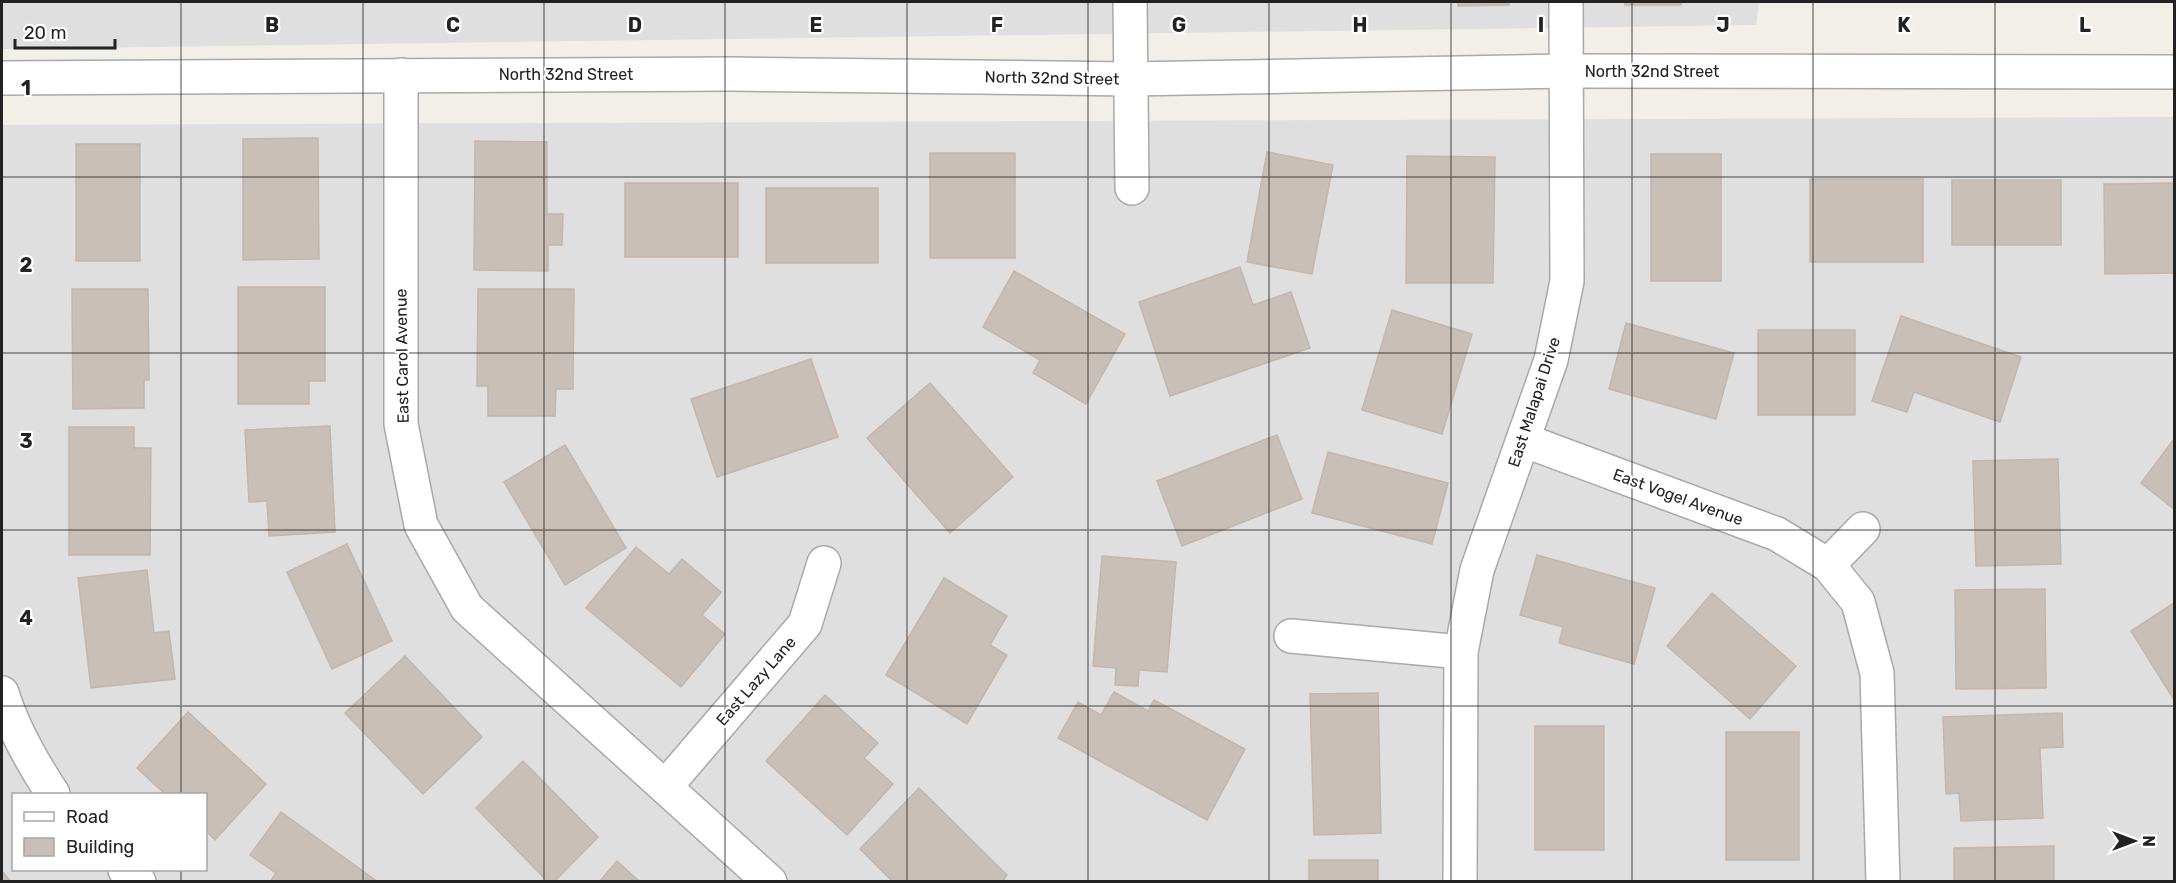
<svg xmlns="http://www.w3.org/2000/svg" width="2176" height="883" font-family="Rubik,sans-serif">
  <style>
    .residential { fill: #e0dfdf; fill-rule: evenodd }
    .building { fill: #c7bfb8; stroke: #c4b6ab; stroke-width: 1.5 }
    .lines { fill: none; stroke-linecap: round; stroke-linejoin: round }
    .minor-casing { stroke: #a9a9a9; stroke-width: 36 }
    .minor { stroke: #fff; stroke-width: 33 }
    .grid { fill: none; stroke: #222; stroke-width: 1.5; stroke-opacity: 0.55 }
    .labels { text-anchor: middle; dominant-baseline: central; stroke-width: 4.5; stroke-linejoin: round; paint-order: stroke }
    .street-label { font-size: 16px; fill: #222; stroke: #fff }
    .grid-label { font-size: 20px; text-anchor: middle; font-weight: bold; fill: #222; stroke: #fff; stroke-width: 4.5; stroke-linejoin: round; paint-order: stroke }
  </style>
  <rect width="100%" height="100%" fill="#f2efe9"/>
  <g class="residential">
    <path d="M 2,2 L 1759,2 L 1756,25 L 2,49 Z"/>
    <path d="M 2174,117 L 2174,881 L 2,881 L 2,125 ZM 14,794 L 206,794 L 206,870 L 14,870 Z"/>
  </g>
  <g class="building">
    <path d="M 1458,2 L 1509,2 L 1509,5 L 1458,6 Z"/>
    <rect x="1625" y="2" width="56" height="3"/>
    <path d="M 318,138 L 319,259 L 243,260 L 243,139 Z"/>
    <path d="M 475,141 L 547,142 L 547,214 L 563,214 L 562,245 L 548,245 L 548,271 L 474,270 Z"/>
    <rect x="76" y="144" width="64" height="117"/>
    <path d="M 1267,152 L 1333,165 L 1312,274 L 1247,262 Z"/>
    <rect x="930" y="153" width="85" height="105"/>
    <rect x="1651" y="154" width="70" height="127"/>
    <path d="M 1407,156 L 1495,157 L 1493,283 L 1406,283 Z"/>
    <rect x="1810" y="179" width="113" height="83"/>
    <rect x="1952" y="180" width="109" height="65"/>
    <rect x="625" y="183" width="113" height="74"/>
    <path d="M 2174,183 L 2174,273 L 2105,274 L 2104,184 Z"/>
    <rect x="766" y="188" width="112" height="75"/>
    <path d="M 1240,267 L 1253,305 L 1291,292 L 1310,348 L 1170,396 L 1139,302 Z"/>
    <path d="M 1014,271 L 1125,334 L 1086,404 L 1033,373 L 1040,360 L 983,327 Z"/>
    <path d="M 238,287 L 325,287 L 325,381 L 309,381 L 309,404 L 238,404 Z"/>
    <path d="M 72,289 L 148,289 L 149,380 L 144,380 L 144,408 L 73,409 Z"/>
    <path d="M 478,289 L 574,289 L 573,389 L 556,389 L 555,416 L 488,416 L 488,386 L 477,386 Z"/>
    <path d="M 1392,310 L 1472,334 L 1442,434 L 1362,410 Z"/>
    <path d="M 1901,316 L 2021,357 L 2000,422 L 1914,392 L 1907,412 L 1872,401 Z"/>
    <path d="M 1626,323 L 1734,353 L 1716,419 L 1609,389 Z"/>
    <rect x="1758" y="330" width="97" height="85"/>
    <path d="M 811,359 L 838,437 L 717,477 L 691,399 Z"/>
    <path d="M 930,383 L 1013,477 L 950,533 L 867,438 Z"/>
    <path d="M 330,426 L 335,532 L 269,536 L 267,501 L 249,502 L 245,430 Z"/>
    <path d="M 69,427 L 134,427 L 134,448 L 151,448 L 150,555 L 69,555 Z"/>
    <path d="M 1277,435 L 1302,499 L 1182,546 L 1157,481 Z"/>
    <path d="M 2174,439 L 2174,509 L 2141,483 Z"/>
    <path d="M 565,445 L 626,548 L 565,585 L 504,482 Z"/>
    <path d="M 1328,452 L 1448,483 L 1432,544 L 1312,513 Z"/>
    <path d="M 2058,459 L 2061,564 L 1976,566 L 1973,461 Z"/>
    <path d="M 347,544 L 392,641 L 332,669 L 287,572 Z"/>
    <path d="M 636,547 L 669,574 L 682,559 L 721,592 L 702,615 L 725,634 L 681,687 L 586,608 Z"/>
    <path d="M 1537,555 L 1655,588 L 1634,664 L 1559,643 L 1563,627 L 1520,615 Z"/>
    <path d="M 1102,556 L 1176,562 L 1167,672 L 1139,670 L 1138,686 L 1115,685 L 1116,668 L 1093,666 Z"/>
    <path d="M 147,570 L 154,633 L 169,631 L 175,679 L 91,688 L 78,578 Z"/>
    <path d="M 944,578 L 1007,616 L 990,645 L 1007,655 L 967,724 L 886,675 Z"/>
    <path d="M 2045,589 L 2046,688 L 1956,689 L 1955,590 Z"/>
    <path d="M 1712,593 L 1796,666 L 1750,719 L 1667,646 Z"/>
    <path d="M 2174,603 L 2174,700 L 2131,631 Z"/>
    <path d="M 405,656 L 482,737 L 423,794 L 345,713 Z"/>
    <path d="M 1114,692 L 1148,711 L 1154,700 L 1245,749 L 1207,820 L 1058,738 L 1078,702 L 1101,715 Z"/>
    <path d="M 1378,693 L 1381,833 L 1314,835 L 1310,694 Z"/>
    <path d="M 825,695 L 878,743 L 864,758 L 893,784 L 847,835 L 766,761 Z"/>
    <path d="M 188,712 L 266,784 L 215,840 L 206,831 L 206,794 L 165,794 L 137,768 Z"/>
    <path d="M 2062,713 L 2063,747 L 2040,748 L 2043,818 L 1961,821 L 1959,793 L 1946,794 L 1943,717 Z"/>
    <rect x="1535" y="726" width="69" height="124"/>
    <rect x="1726" y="732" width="73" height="128"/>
    <path d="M 523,761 L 598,837 L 554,882 L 548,882 L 476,808 Z"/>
    <path d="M 919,788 L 1007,875 L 1002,882 L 893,882 L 860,849 Z"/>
    <path d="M 281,812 L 378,882 L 270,882 L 276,873 L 250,855 Z"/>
    <path d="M 2054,846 L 2054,882 L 1954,882 L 1954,848 Z"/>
    <rect x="1309" y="860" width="69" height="22"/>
    <path d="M 617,861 L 640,882 L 599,882 Z"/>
    <path d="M 2,871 L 11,882 L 2,882 Z"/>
  </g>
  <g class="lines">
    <g class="minor-casing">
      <g id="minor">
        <path d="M 1130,2 L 1132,188"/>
        <path d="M 401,75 L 401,424 L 421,525 L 467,608 L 770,882"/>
        <path d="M 2,78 L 732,74 L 1130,79 L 1566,71 L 2174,72"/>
        <path d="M 1523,440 L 1777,534 L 1828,565 L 1858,602 L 1877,673 L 1883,882"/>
        <path d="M 1828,565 L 1863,529"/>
        <path d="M 1291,636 L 1461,652"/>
        <path d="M 2,693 C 13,729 32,762 53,794"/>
        <path d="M 665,787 L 805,624 L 824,563"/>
        <path d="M 125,870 L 139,882"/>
        <path d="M 1460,882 L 1461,652 L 1477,570 L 1551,360 L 1567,281 L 1566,2"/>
      </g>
    </g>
    <use href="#minor" class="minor"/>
  </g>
  <path class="grid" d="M 181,2 L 181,794M 363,2 L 363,882M 544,2 L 544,882M 725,2 L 725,882M 907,2 L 907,882M 1088,2 L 1088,882M 1269,2 L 1269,882M 1451,2 L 1451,882M 1632,2 L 1632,882M 1813,2 L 1813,882M 1995,2 L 1995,882M 2,177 L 2174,177M 2,353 L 2174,353M 2,530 L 2174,530M 2,706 L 2174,706M 181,870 L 181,882"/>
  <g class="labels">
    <g class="street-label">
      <text x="1652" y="71">North 32nd Street</text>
      <text x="566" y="74">North 32nd Street</text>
      <text transform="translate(1052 78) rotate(1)">North 32nd Street</text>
      <text transform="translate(402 356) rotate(-91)">East Carol Avenue</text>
      <text transform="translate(1534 402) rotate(-72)">East Malapai Drive</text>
      <text transform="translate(1678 497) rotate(20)">East Vogel Avenue</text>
      <text transform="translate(756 681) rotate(-49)">East Lazy Lane</text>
    </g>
  </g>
  <g class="grid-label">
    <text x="272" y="32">B</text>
    <text x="453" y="32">C</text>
    <text x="635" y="32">D</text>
    <text x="816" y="32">E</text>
    <text x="997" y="32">F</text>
    <text x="1179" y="32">G</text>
    <text x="1360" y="32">H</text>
    <text x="1541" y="32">I</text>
    <text x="1723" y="32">J</text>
    <text x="1904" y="32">K</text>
    <text x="2085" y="32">L</text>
    <text x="26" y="95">1</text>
    <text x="26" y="272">2</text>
    <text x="26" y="448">3</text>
    <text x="26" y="625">4</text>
  </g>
  <rect width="2176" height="883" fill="none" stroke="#222222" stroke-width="6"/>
  <rect x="12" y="793" width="195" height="78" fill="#ffffff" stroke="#a7a7a7" stroke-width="1.5"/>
  <rect x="24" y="812" width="30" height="9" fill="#ffffff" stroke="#a7a7a7" stroke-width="1.5"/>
  <text x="66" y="823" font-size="18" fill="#222222">Road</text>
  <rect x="24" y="838" width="30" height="18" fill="#c7bfb8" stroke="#a7a7a7" stroke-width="1.5"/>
  <text x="66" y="853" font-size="18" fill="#222222">Building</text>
  <g transform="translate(2134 841) rotate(90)" stroke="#ffffff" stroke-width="4.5" paint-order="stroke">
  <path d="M0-4.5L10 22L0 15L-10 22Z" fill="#222222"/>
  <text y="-9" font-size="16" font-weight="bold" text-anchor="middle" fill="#222222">N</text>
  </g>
  <path d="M15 39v9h100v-9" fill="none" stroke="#222222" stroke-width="3"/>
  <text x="24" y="39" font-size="18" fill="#222222" stroke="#ffffff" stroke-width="4.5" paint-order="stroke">20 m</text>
</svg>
